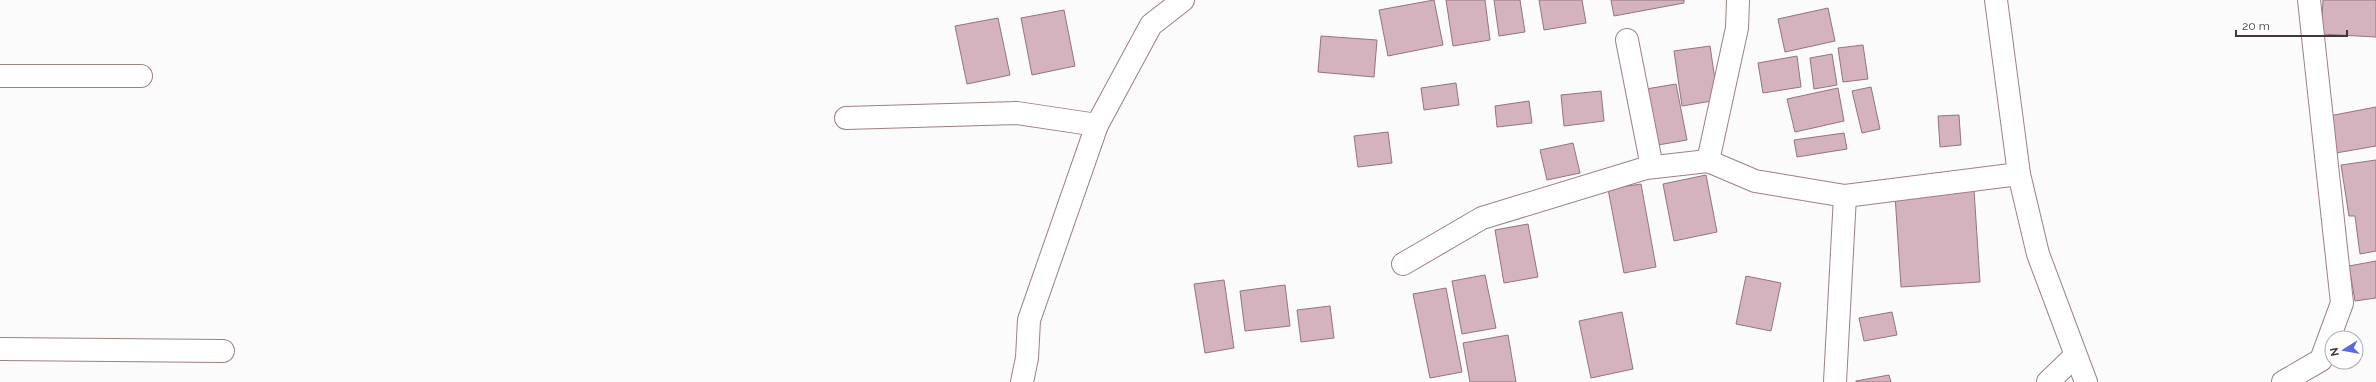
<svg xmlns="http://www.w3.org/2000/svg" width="2376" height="382" font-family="Raleway,sans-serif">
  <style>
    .building { fill: #d5b3be; stroke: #93747e }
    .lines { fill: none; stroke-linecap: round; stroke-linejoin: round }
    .minor-casing { stroke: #a07f7f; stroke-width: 24 }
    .minor { stroke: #fff; stroke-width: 22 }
  </style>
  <rect width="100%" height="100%" fill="#fbfbfb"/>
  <g class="building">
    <path d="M 1434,0 L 1443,45 L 1388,56 L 1379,10 Z"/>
    <path d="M 1446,0 L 1485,0 L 1490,40 L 1453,46 Z"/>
    <path d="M 1494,0 L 1520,0 L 1525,32 L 1499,36 Z"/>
    <path d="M 1539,0 L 1582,0 L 1586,23 L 1544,30 Z"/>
    <path d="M 1611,0 L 1684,0 L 1684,3 L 1614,16 Z"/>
    <path d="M 2323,0 L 2376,0 L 2376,37 L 2321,34 Z"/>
    <path d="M 1828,8 L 1835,41 L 1785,52 L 1778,19 Z"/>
    <path d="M 1064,10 L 1075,66 L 1032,75 L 1021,18 Z"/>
    <path d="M 998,18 L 1010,75 L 967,84 L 955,26 Z"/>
    <path d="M 1321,36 L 1377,40 L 1374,77 L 1318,72 Z"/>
    <path d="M 1863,45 L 1868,79 L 1843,82 L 1838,48 Z"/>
    <path d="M 1710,46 L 1718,100 L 1682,106 L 1674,51 Z"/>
    <path d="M 1832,54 L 1837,85 L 1814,89 L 1810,58 Z"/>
    <path d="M 1797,56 L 1801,87 L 1763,93 L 1758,63 Z"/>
    <path d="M 1456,83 L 1459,105 L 1424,110 L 1421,88 Z"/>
    <path d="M 1676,84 L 1687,140 L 1658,145 L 1646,89 Z"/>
    <path d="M 1871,87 L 1880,129 L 1862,133 L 1852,91 Z"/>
    <path d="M 1838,88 L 1844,121 L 1795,132 L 1787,99 Z"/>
    <path d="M 1601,91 L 1604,121 L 1564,126 L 1561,95 Z"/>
    <path d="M 1529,101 L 1532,123 L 1497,127 L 1495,106 Z"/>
    <path d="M 2376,107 L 2376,146 L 2336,153 L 2329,116 Z"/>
    <path d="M 1959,115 L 1961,145 L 1940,147 L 1938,116 Z"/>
    <path d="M 1388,132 L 1392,163 L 1358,167 L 1354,136 Z"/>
    <path d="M 1844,133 L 1847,149 L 1797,157 L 1794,140 Z"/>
    <path d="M 1573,143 L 1580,173 L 1547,180 L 1540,150 Z"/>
    <path d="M 2376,160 L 2376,251 L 2360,254 L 2355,216 L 2349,216 L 2341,165 Z"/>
    <path d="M 1706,175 L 1717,232 L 1674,241 L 1663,184 Z"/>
    <path d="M 1641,184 L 1656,267 L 1624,273 L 1608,189 Z"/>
    <path d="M 1974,190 L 1980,282 L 1901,287 L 1895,195 Z"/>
    <path d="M 1528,224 L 1538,277 L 1504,283 L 1495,230 Z"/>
    <path d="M 2376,261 L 2376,298 L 2355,301 L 2349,266 Z"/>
    <path d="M 1485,275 L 1496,328 L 1462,334 L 1452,281 Z"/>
    <path d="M 1746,276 L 1781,283 L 1771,331 L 1736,324 Z"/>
    <path d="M 1224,280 L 1234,348 L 1205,353 L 1194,284 Z"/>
    <path d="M 1285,285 L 1290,326 L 1245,331 L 1240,291 Z"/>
    <path d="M 1446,288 L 1462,372 L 1430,378 L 1413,294 Z"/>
    <path d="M 1330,306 L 1334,338 L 1301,342 L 1297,310 Z"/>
    <path d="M 1622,312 L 1633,369 L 1591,378 L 1579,321 Z"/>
    <path d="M 1892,312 L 1897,335 L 1864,341 L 1859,318 Z"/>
    <path d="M 1508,335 L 1516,382 L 1470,382 L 1463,343 Z"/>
    <path d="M 1889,375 L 1891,382 L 1856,382 L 1856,381 Z"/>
  </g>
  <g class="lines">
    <g class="minor-casing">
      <g id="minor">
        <path d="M 1996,0 L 2019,174 L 2038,254 L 2086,382"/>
        <path d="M 1627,40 L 1652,167"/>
        <path d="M 0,76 L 141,76"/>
        <path d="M 846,118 L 1017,113 L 1097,125"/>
        <path d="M 1708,161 L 1737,28 L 1738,0"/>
        <path d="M 1403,264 L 1482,218 L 1646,168 L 1708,161 L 1755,181 L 1845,196 L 2019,174"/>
        <path d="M 0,349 L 223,351"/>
        <path d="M 1022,382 L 1027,358 L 1029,320 L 1097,125 L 1151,25 L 1183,0"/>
        <path d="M 1835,382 L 1845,196"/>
        <path d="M 2048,382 L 2075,356"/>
        <path d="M 2283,382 L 2321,360 L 2342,303 L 2309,0"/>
      </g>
    </g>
    <use href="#minor" class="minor"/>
  </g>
  <g transform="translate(2344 350) rotate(259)"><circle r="19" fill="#ffffff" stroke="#b4afaf"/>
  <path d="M0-3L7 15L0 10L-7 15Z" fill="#5e68e0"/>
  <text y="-6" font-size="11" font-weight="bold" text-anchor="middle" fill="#443636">N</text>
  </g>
  <path d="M2236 30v6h111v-6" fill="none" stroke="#443636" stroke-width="2"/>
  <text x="2242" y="30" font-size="12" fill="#443636" stroke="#ffffff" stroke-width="3" paint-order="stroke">20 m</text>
</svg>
